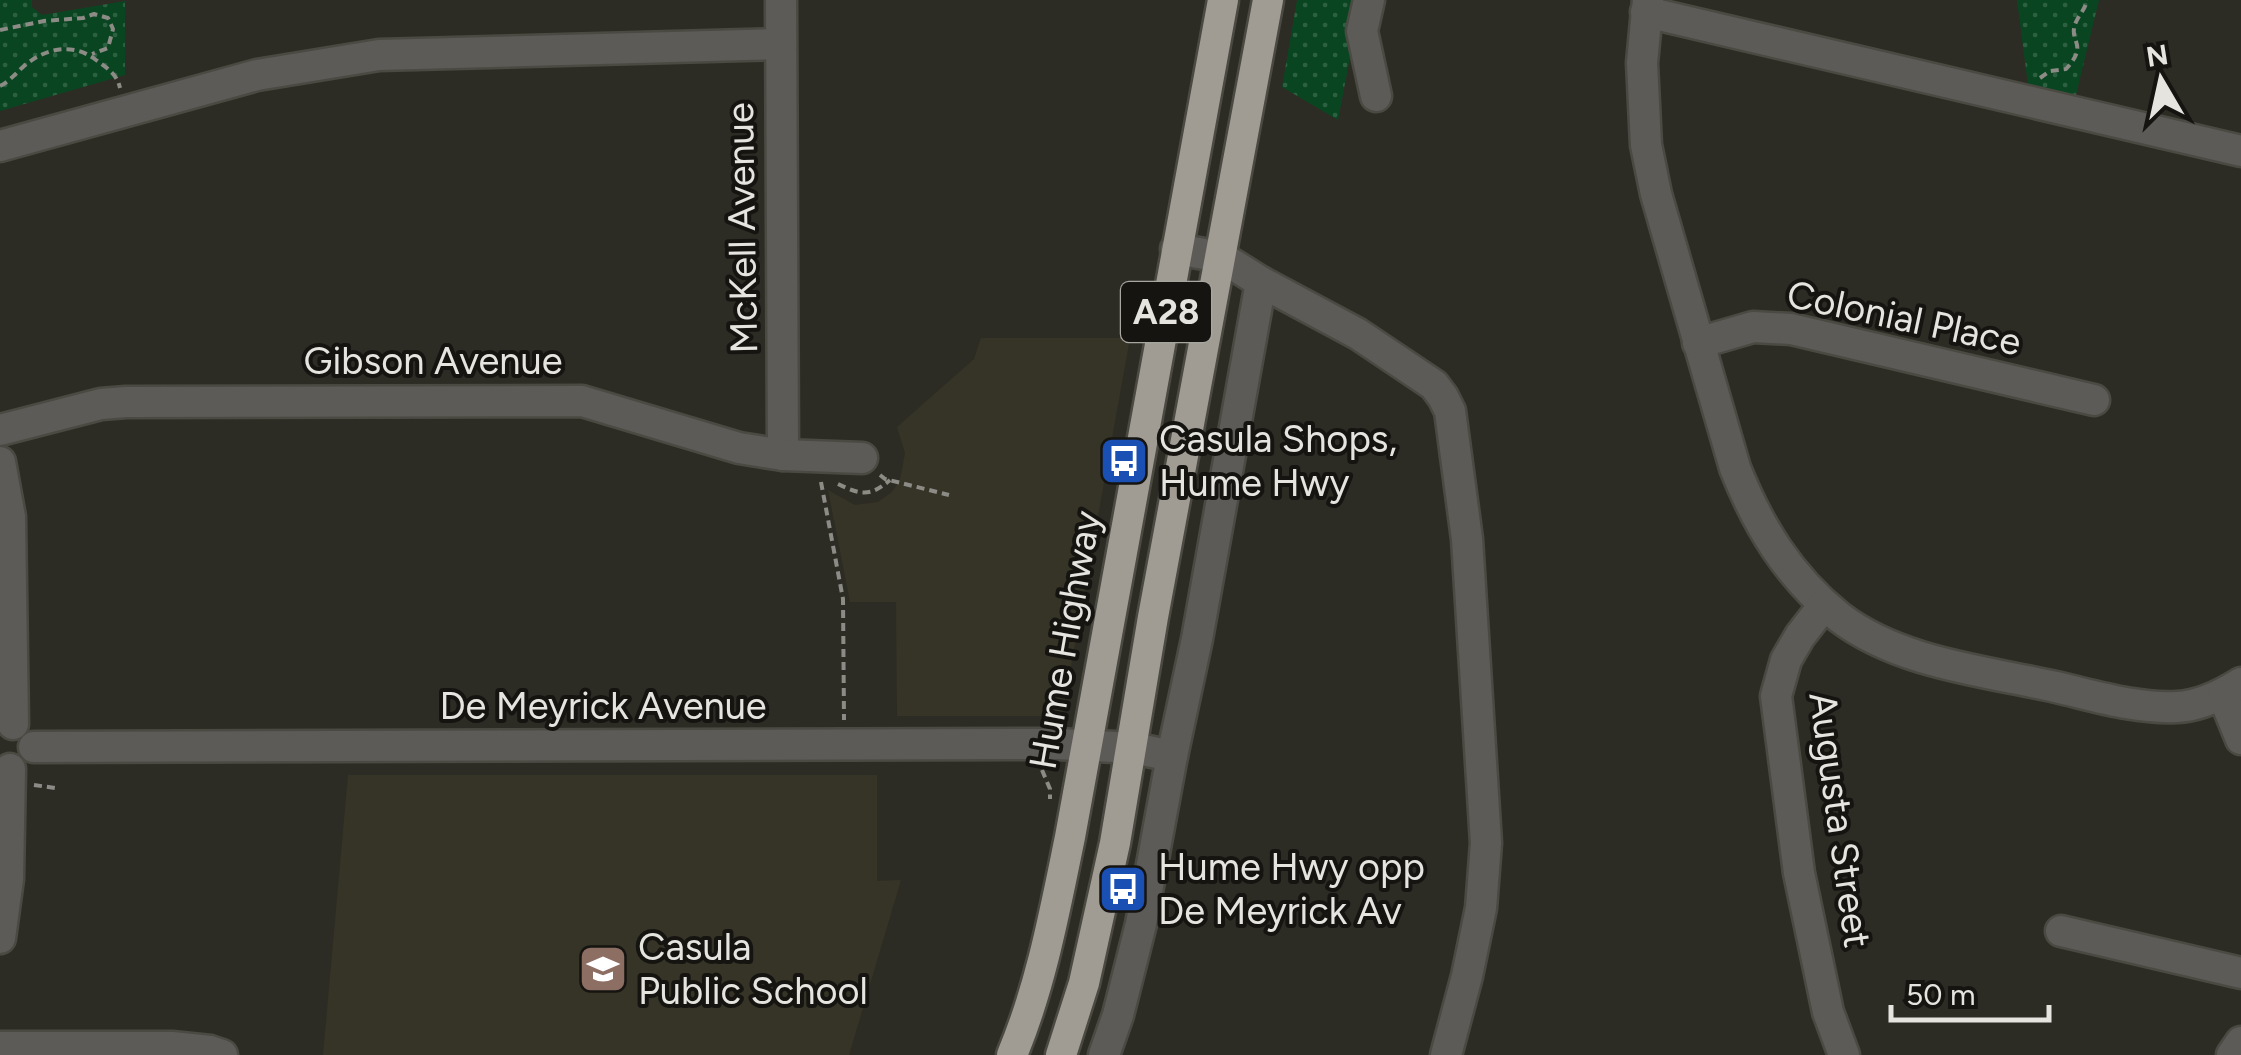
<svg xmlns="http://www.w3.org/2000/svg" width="2241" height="1055" font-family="Figtree,sans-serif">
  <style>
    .built { fill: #363426 }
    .grass { fill: url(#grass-dots) }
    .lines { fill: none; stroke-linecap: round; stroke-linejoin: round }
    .minor-casing { stroke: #4a4942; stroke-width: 35 }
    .highway-casing { stroke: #4a4942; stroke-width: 35 }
    .path { stroke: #8c8b85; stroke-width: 4; stroke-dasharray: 8 5; stroke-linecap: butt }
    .minor { stroke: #5d5b57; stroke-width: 30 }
    .highway { stroke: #a09c93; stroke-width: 30 }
    .labels { text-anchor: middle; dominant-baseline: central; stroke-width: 8; stroke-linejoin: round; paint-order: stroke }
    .shield { fill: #151411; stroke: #a7a6a1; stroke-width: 2.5 }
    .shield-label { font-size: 35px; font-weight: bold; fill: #e5e4df }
    .street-label { font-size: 38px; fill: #e5e4df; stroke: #151411 }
    .poi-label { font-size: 38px; fill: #e5e4df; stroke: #151411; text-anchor: start }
  </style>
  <defs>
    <pattern id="grass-dots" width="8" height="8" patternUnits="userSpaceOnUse" patternTransform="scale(2.5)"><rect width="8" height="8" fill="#094521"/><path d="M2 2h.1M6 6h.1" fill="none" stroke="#2d6041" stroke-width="1.8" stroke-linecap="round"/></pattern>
  </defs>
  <rect width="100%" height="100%" fill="#2d2c24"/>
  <g class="built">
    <path d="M 981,338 L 1130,338 L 1062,716 L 897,716 L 896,602 L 850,602 L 828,490 L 855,505 L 878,502 L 892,492 L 900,480 L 905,453 L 897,427 L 974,359 Z"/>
    <path d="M 348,775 L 877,775 L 877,881 L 901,880 L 849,1055 L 323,1055 Z"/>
  </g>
  <g class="grass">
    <path d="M 0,0 L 32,0 L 32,7 L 42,15 L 125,1 L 125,75 L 0,111 Z"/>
    <path d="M 1297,0 L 1361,0 L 1338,120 L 1282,87 Z"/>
    <path d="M 2017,0 L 2099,0 L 2075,99 L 2028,85 Z"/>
  </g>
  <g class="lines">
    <g class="minor-casing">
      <g id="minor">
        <path d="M 781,0 L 783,455"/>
        <path d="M 1369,0 L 1362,31 L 1376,96"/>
        <path d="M 1648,0 L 1642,63 L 1646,145 L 1656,194 L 1735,468 C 1758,526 1789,577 1839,617 C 1899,663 1984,671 2056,687 C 2095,696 2136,709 2177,707 C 2200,706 2222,695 2241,683"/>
        <path d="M 1646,12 L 2241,151"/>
        <path d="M 0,146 L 257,75 L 379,55 L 780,44"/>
        <path d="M 1176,249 L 1221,257 L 1261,282 L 1358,334 L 1434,385 L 1443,397 L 1450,411 L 1467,539 L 1486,843 L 1481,908 L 1467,976 L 1446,1055"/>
        <path d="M 1698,343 L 1753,327 L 1791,329 L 2094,400"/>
        <path d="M 0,430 L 101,404 L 126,402 L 582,401 L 739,448 L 783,455 L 862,458"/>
        <path d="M 0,462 L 10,517 L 13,724"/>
        <path d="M 1824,605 L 1800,636 L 1786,660 L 1776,696 L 1799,873 L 1828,1012 L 1844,1055"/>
        <path d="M 2223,695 L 2241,739"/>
        <path d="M 34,747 L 1058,744 L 1133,748 L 1172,756"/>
        <path d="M 2061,931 L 2241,973"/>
        <path d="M 0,938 L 8,879 L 10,769"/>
        <path d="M 0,1047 L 172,1047 L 210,1051 L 222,1055"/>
        <path d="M 1104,1055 L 1118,1015 L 1141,924 L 1172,756 L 1197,639 L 1261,282"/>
        <path d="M 2232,1055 L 2241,1042"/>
      </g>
    </g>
    <g class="highway-casing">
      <g id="highway">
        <path d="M 1012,1055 C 1041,986 1055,910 1070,837 L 1223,0"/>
        <path d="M 1061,1055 L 1084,983 L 1115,843 L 1153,617 L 1268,0"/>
      </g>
    </g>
    <g class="path">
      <path d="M 0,30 L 44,21 L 83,18 L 94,14 L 108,18 L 113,29 L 108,48 L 92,54"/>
      <path d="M 2040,78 L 2050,71 L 2066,69 C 2090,43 2067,42 2076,22 C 2080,13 2085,10 2087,0"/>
      <path d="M 0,86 C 10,81 16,73 24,66 C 45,48 73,42 96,60 C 107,68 117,74 120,88"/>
      <path d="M 880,475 L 885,479 L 949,495"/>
      <path d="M 821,482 L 843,599 L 844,720"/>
      <path d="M 838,484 C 861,495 870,497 890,480"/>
      <path d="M 1042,770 L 1050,789 L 1050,799"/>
      <path d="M 34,785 L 55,788"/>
    </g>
    <use href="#minor" class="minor"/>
    <use href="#highway" class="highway"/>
  </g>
  <defs>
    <g id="bus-square" transform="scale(2.5)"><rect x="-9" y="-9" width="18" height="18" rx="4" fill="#1a4fb4" stroke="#151411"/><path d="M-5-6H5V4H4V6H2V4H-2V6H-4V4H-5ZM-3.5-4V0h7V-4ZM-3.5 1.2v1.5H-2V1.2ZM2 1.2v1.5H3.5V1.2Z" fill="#fff"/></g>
    <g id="school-square" transform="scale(2.5)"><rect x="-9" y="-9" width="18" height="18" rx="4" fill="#8d6e63" stroke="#151411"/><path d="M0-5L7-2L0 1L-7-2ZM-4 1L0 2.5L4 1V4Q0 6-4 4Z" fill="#fff"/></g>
  </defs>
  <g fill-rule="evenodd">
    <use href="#bus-square" x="1124" y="461"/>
    <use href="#bus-square" x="1123" y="889"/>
    <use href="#school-square" x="603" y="969"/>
  </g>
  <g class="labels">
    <rect class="shield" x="1121" y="282" width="90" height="60" rx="8"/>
    <g class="shield-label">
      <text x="1166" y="312">A28</text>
    </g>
    <g class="street-label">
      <text transform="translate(742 228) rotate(-91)">McKell Avenue</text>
      <text transform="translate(1904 318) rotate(12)">Colonial Place</text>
      <text x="433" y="361">Gibson Avenue</text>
      <text transform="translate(1065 640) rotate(-80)">Hume Highway</text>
      <text x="603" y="706">De Meyrick Avenue</text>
      <text transform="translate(1840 820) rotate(82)">Augusta Street</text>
    </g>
    <g class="poi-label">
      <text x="1159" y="439">Casula Shops,<tspan x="1159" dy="44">Hume Hwy</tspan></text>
      <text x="1158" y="867">Hume Hwy opp<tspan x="1158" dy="44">De Meyrick Av</tspan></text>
      <text x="638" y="947">Casula<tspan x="638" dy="44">Public School</tspan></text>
    </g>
  </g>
  <g transform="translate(2161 80) rotate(351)" stroke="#151411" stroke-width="8" paint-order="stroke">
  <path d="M0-8L18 38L0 25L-18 38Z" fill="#e5e4df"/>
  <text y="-15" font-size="28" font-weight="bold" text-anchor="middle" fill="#e5e4df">N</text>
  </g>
  <path d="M1891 1005v15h158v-15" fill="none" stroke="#e5e4df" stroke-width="5"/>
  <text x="1906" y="1005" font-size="30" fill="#e5e4df" stroke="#151411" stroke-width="8" paint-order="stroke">50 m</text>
</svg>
